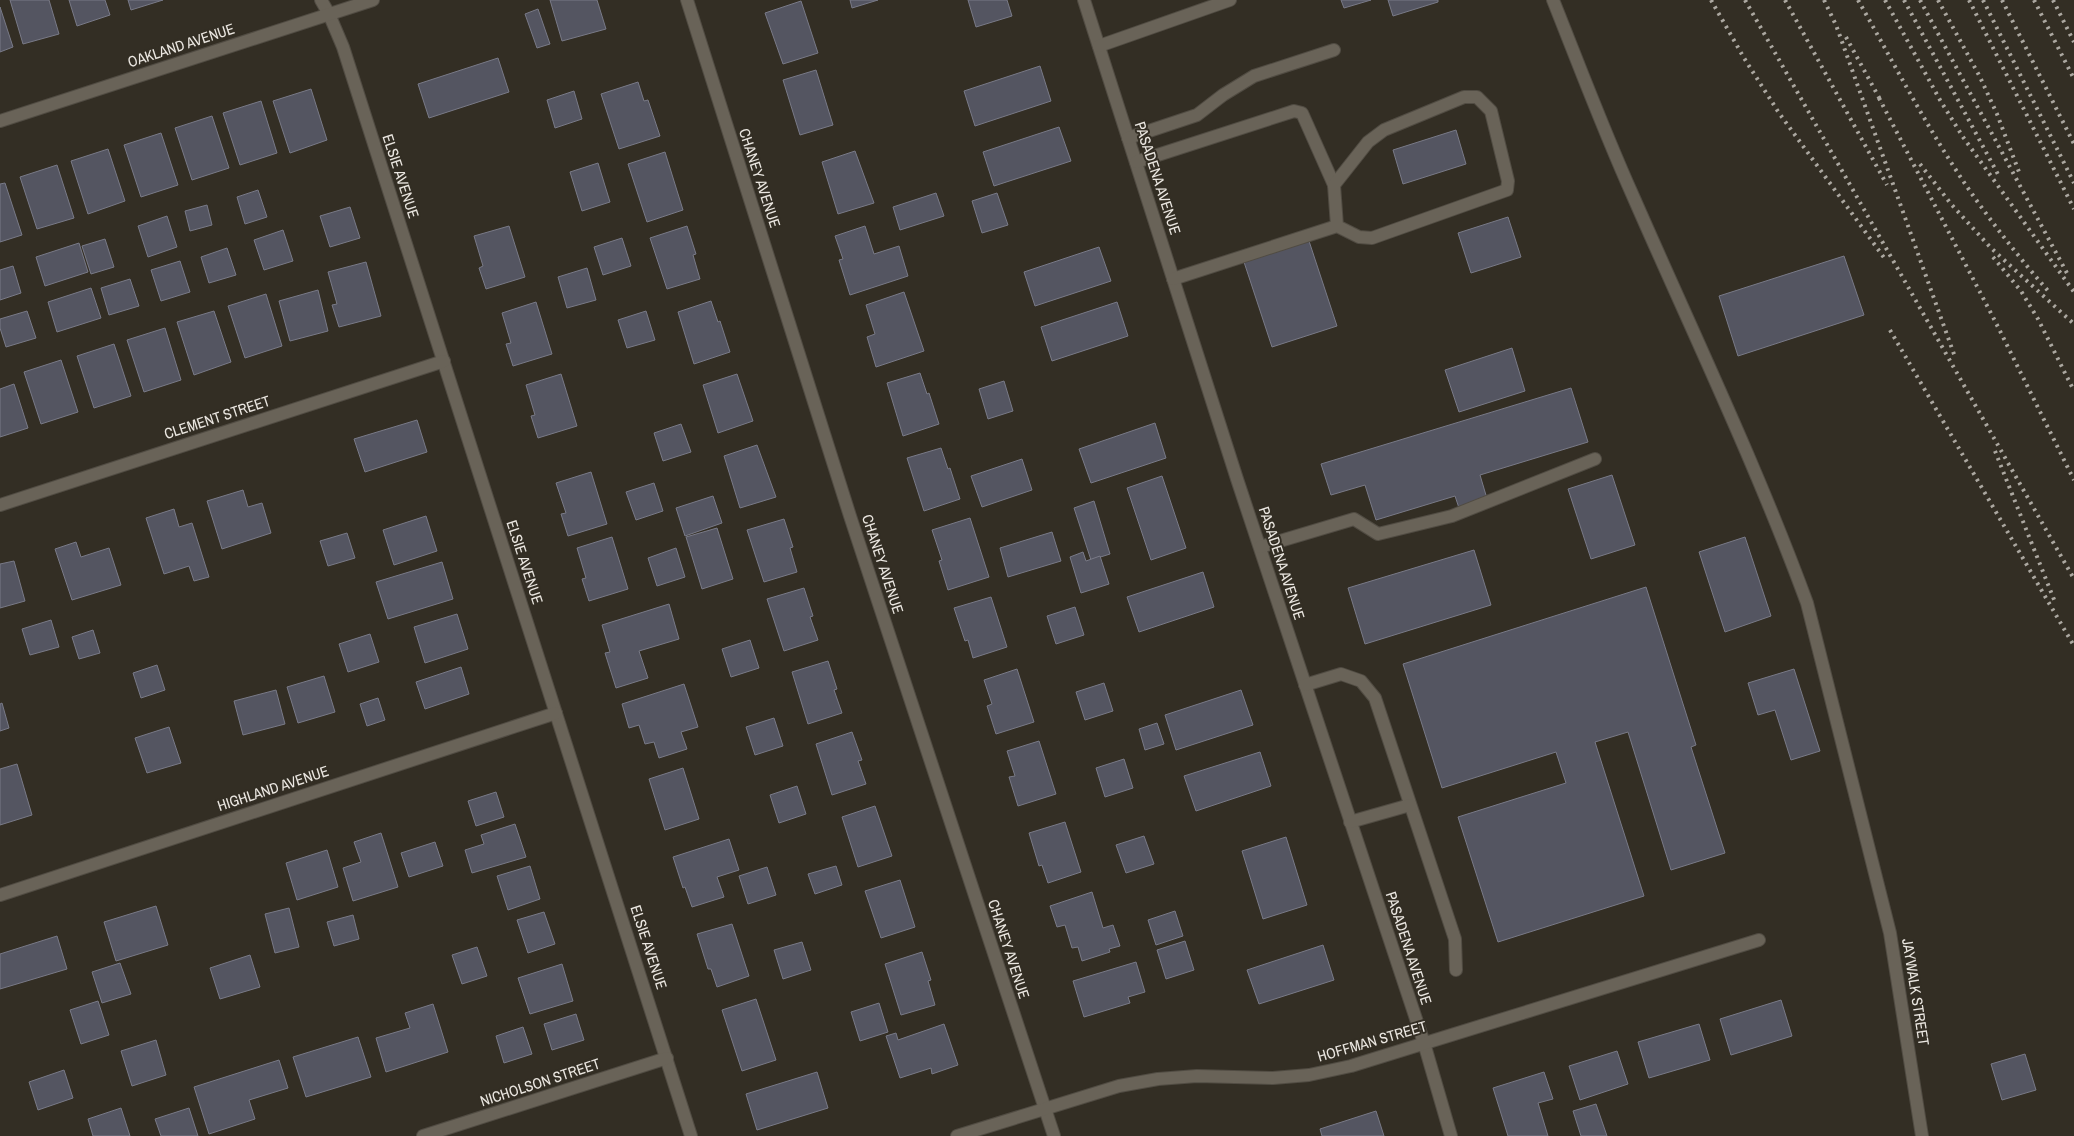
<svg xmlns="http://www.w3.org/2000/svg" width="2074" height="1136" font-family="'Archivo Narrow',sans-serif">
  <style>
    .building { fill: #545561; stroke: #797a87 }
    .lines { fill: none; stroke-linecap: round; stroke-linejoin: round }
    .minor-casing { stroke: #514c43; stroke-width: 14 }
    .minor { stroke: #696358; stroke-width: 12 }
    .rail { stroke: #aca8a1; stroke-width: 4; stroke-dasharray: 2.5 5; stroke-linecap: butt }
    .labels { text-anchor: middle; dominant-baseline: central; stroke-width: 4; stroke-linejoin: round; paint-order: stroke }
    .street-label { font-size: 15px; fill: #ebe7e1; stroke: #332e24 }
  </style>
  <rect width="100%" height="100%" fill="#332e24"/>
  <g class="building">
    <path d="M 10,0 L 49,0 L 59,34 L 23,44 Z"/>
    <path d="M 69,0 L 105,0 L 110,15 L 77,26 Z"/>
    <path d="M 128,0 L 163,0 L 131,10 Z"/>
    <path d="M 550,0 L 597,0 L 606,29 L 562,41 Z"/>
    <path d="M 850,0 L 878,0 L 852,8 Z"/>
    <path d="M 968,0 L 1007,0 L 1012,16 L 976,27 Z"/>
    <path d="M 1341,0 L 1371,0 L 1344,8 Z"/>
    <path d="M 1388,0 L 1438,0 L 1438,2 L 1393,16 Z"/>
    <path d="M 801,1 L 818,53 L 783,64 L 765,13 Z"/>
    <path d="M 0,7 L 13,47 L 0,52 Z"/>
    <path d="M 538,9 L 550,44 L 537,48 L 525,14 Z"/>
    <path d="M 498,58 L 509,92 L 429,118 L 418,84 Z"/>
    <path d="M 1040,66 L 1051,101 L 975,126 L 964,91 Z"/>
    <path d="M 816,70 L 833,125 L 800,135 L 783,80 Z"/>
    <path d="M 638,82 L 644,101 L 648,100 L 660,136 L 619,149 L 601,94 Z"/>
    <path d="M 311,89 L 327,140 L 290,153 L 273,101 Z"/>
    <path d="M 574,91 L 582,119 L 555,128 L 547,100 Z"/>
    <path d="M 261,101 L 277,153 L 240,165 L 223,113 Z"/>
    <path d="M 212,116 L 229,168 L 192,180 L 175,128 Z"/>
    <path d="M 1059,127 L 1071,161 L 994,186 L 983,152 Z"/>
    <path d="M 1456,130 L 1466,164 L 1403,184 L 1393,150 Z"/>
    <path d="M 161,133 L 178,185 L 141,197 L 124,145 Z"/>
    <path d="M 108,149 L 125,201 L 88,214 L 71,161 Z"/>
    <path d="M 855,151 L 874,203 L 838,214 L 822,162 Z"/>
    <path d="M 665,152 L 683,210 L 647,222 L 628,164 Z"/>
    <path d="M 598,163 L 610,202 L 582,211 L 570,172 Z"/>
    <path d="M 57,165 L 74,218 L 37,229 L 20,177 Z"/>
    <path d="M 5,183 L 22,235 L 0,242 L 0,184 Z"/>
    <path d="M 258,190 L 267,217 L 245,224 L 237,197 Z"/>
    <path d="M 936,193 L 944,216 L 900,230 L 893,207 Z"/>
    <path d="M 997,193 L 1008,225 L 982,233 L 972,201 Z"/>
    <path d="M 207,205 L 212,225 L 190,231 L 185,211 Z"/>
    <path d="M 350,207 L 360,238 L 330,247 L 320,216 Z"/>
    <path d="M 167,216 L 177,247 L 148,257 L 138,226 Z"/>
    <path d="M 1508,217 L 1521,257 L 1471,273 L 1458,233 Z"/>
    <path d="M 509,226 L 525,277 L 486,289 L 479,268 L 483,266 L 474,236 Z"/>
    <path d="M 687,226 L 696,254 L 693,255 L 700,279 L 667,289 L 650,238 Z"/>
    <path d="M 865,226 L 874,254 L 899,246 L 908,276 L 850,295 L 839,260 L 843,259 L 835,236 Z"/>
    <path d="M 283,230 L 293,261 L 264,270 L 254,240 Z"/>
    <path d="M 622,238 L 631,266 L 603,275 L 594,247 Z"/>
    <path d="M 105,239 L 114,267 L 91,274 L 82,246 Z"/>
    <path d="M 1309,241 L 1337,326 L 1272,347 L 1244,262 Z"/>
    <path d="M 79,243 L 88,272 L 45,286 L 36,257 Z"/>
    <path d="M 1099,247 L 1111,281 L 1035,306 L 1024,272 Z"/>
    <path d="M 227,248 L 236,275 L 209,283 L 201,257 Z"/>
    <path d="M 1844,256 L 1864,315 L 1738,356 L 1719,296 Z"/>
    <path d="M 180,261 L 190,292 L 161,301 L 151,270 Z"/>
    <path d="M 366,262 L 381,316 L 339,327 L 332,305 L 337,304 L 328,272 Z"/>
    <path d="M 13,266 L 21,293 L 0,300 L 0,270 Z"/>
    <path d="M 587,268 L 596,300 L 567,308 L 558,277 Z"/>
    <path d="M 130,279 L 139,306 L 109,315 L 101,288 Z"/>
    <path d="M 91,288 L 101,318 L 57,332 L 48,302 Z"/>
    <path d="M 318,290 L 328,331 L 290,341 L 279,301 Z"/>
    <path d="M 904,292 L 924,351 L 876,367 L 867,337 L 875,334 L 866,305 Z"/>
    <path d="M 266,294 L 282,346 L 245,358 L 228,306 Z"/>
    <path d="M 711,301 L 718,322 L 720,321 L 730,352 L 694,364 L 678,312 Z"/>
    <path d="M 536,302 L 552,354 L 513,366 L 506,344 L 511,343 L 502,313 Z"/>
    <path d="M 1117,302 L 1128,336 L 1052,361 L 1041,327 Z"/>
    <path d="M 27,311 L 36,338 L 6,347 L 0,328 L 0,319 Z"/>
    <path d="M 214,311 L 231,362 L 194,375 L 177,322 Z"/>
    <path d="M 646,311 L 655,340 L 627,348 L 618,320 Z"/>
    <path d="M 165,328 L 181,380 L 144,392 L 127,340 Z"/>
    <path d="M 114,344 L 131,396 L 94,408 L 77,356 Z"/>
    <path d="M 1512,348 L 1525,391 L 1459,412 L 1445,370 Z"/>
    <path d="M 61,360 L 78,412 L 41,424 L 24,372 Z"/>
    <path d="M 920,373 L 927,394 L 929,393 L 939,424 L 903,436 L 887,383 Z"/>
    <path d="M 561,374 L 577,426 L 538,438 L 531,416 L 535,415 L 526,385 Z"/>
    <path d="M 737,374 L 753,421 L 718,433 L 703,385 Z"/>
    <path d="M 1004,381 L 1013,411 L 988,419 L 979,389 Z"/>
    <path d="M 14,384 L 28,428 L 0,437 L 0,389 Z"/>
    <path d="M 1571,388 L 1588,442 L 1480,475 L 1488,502 L 1460,511 L 1455,496 L 1376,520 L 1365,485 L 1331,495 L 1321,464 Z"/>
    <path d="M 417,420 L 427,452 L 365,472 L 354,439 Z"/>
    <path d="M 1155,423 L 1166,458 L 1091,483 L 1079,449 Z"/>
    <path d="M 681,424 L 691,452 L 663,461 L 654,433 Z"/>
    <path d="M 757,445 L 776,497 L 740,508 L 724,456 Z"/>
    <path d="M 941,448 L 948,469 L 950,468 L 960,499 L 924,511 L 907,458 Z"/>
    <path d="M 1022,459 L 1032,490 L 982,507 L 971,476 Z"/>
    <path d="M 591,472 L 607,524 L 568,536 L 561,514 L 566,513 L 556,483 Z"/>
    <path d="M 1612,475 L 1635,545 L 1591,559 L 1568,489 Z"/>
    <path d="M 1162,476 L 1186,548 L 1151,560 L 1127,488 Z"/>
    <path d="M 654,483 L 663,511 L 636,520 L 626,492 Z"/>
    <path d="M 243,490 L 248,507 L 262,503 L 271,533 L 222,549 L 207,501 Z"/>
    <path d="M 713,496 L 722,523 L 685,536 L 676,508 Z"/>
    <path d="M 1094,501 L 1110,554 L 1091,560 L 1074,508 Z"/>
    <path d="M 174,509 L 179,527 L 192,523 L 209,577 L 194,581 L 189,566 L 164,574 L 146,518 Z"/>
    <path d="M 426,516 L 437,551 L 394,565 L 383,530 Z"/>
    <path d="M 970,518 L 989,577 L 948,590 L 939,561 L 942,560 L 932,530 Z"/>
    <path d="M 784,519 L 793,547 L 790,548 L 797,572 L 764,582 L 747,530 Z"/>
    <path d="M 717,528 L 733,579 L 702,589 L 686,537 Z"/>
    <path d="M 1052,532 L 1061,561 L 1008,577 L 1000,548 Z"/>
    <path d="M 347,533 L 355,558 L 328,566 L 320,541 Z"/>
    <path d="M 612,537 L 628,589 L 589,601 L 582,579 L 586,578 L 577,548 Z"/>
    <path d="M 1745,537 L 1771,616 L 1725,632 L 1699,552 Z"/>
    <path d="M 76,542 L 81,557 L 109,548 L 121,585 L 72,600 L 55,549 Z"/>
    <path d="M 676,548 L 685,577 L 657,586 L 648,558 Z"/>
    <path d="M 1474,550 L 1491,605 L 1365,644 L 1348,588 Z"/>
    <path d="M 1083,552 L 1086,561 L 1100,556 L 1109,584 L 1081,593 L 1070,557 Z"/>
    <path d="M 14,561 L 25,601 L 0,608 L 0,564 Z"/>
    <path d="M 442,562 L 453,599 L 388,619 L 376,582 Z"/>
    <path d="M 1203,572 L 1214,607 L 1139,632 L 1127,597 Z"/>
    <path d="M 1646,587 L 1696,745 L 1691,747 L 1725,853 L 1671,870 L 1628,732 L 1595,742 L 1644,896 L 1498,942 L 1458,817 L 1566,783 L 1556,752 L 1442,788 L 1403,664 Z"/>
    <path d="M 804,588 L 813,616 L 810,617 L 818,640 L 784,651 L 767,599 Z"/>
    <path d="M 991,597 L 1007,647 L 973,658 L 968,640 L 965,641 L 954,608 Z"/>
    <path d="M 669,604 L 679,639 L 639,651 L 648,678 L 616,688 L 605,653 L 610,652 L 602,625 Z"/>
    <path d="M 1075,607 L 1084,635 L 1056,644 L 1047,616 Z"/>
    <path d="M 457,614 L 468,649 L 425,663 L 414,627 Z"/>
    <path d="M 51,620 L 59,647 L 30,655 L 22,629 Z"/>
    <path d="M 93,630 L 100,653 L 79,659 L 72,637 Z"/>
    <path d="M 370,634 L 379,662 L 348,672 L 339,644 Z"/>
    <path d="M 750,640 L 759,668 L 731,677 L 722,649 Z"/>
    <path d="M 828,661 L 837,689 L 834,690 L 842,713 L 808,724 L 792,672 Z"/>
    <path d="M 157,665 L 165,690 L 141,698 L 133,673 Z"/>
    <path d="M 461,667 L 469,694 L 425,709 L 416,682 Z"/>
    <path d="M 1017,669 L 1034,722 L 996,734 L 987,706 L 992,704 L 984,680 Z"/>
    <path d="M 1794,669 L 1820,751 L 1791,760 L 1775,710 L 1758,715 L 1748,683 Z"/>
    <path d="M 324,676 L 335,712 L 298,723 L 287,687 Z"/>
    <path d="M 1104,683 L 1113,711 L 1085,720 L 1076,692 Z"/>
    <path d="M 684,684 L 698,727 L 681,732 L 687,749 L 659,758 L 654,742 L 645,744 L 639,725 L 629,728 L 622,704 Z"/>
    <path d="M 276,690 L 285,724 L 243,735 L 234,701 Z"/>
    <path d="M 1241,690 L 1253,725 L 1176,750 L 1165,715 Z"/>
    <path d="M 378,698 L 385,720 L 367,726 L 360,704 Z"/>
    <path d="M 2,703 L 9,728 L 0,731 L 0,704 Z"/>
    <path d="M 774,718 L 783,746 L 755,755 L 746,727 Z"/>
    <path d="M 1157,723 L 1164,744 L 1145,750 L 1139,729 Z"/>
    <path d="M 169,727 L 181,763 L 147,773 L 135,738 Z"/>
    <path d="M 852,732 L 862,760 L 858,761 L 866,784 L 832,795 L 816,744 Z"/>
    <path d="M 1039,741 L 1056,794 L 1018,806 L 1009,777 L 1015,776 L 1007,751 Z"/>
    <path d="M 1260,752 L 1271,786 L 1196,811 L 1184,776 Z"/>
    <path d="M 1124,759 L 1133,788 L 1105,797 L 1096,768 Z"/>
    <path d="M 17,764 L 32,815 L 0,825 L 0,769 Z"/>
    <path d="M 683,768 L 699,819 L 665,830 L 649,779 Z"/>
    <path d="M 797,786 L 806,814 L 779,823 L 770,795 Z"/>
    <path d="M 496,792 L 504,817 L 476,826 L 468,801 Z"/>
    <path d="M 875,806 L 892,856 L 858,867 L 842,817 Z"/>
    <path d="M 1065,822 L 1081,872 L 1048,883 L 1042,865 L 1039,866 L 1029,833 Z"/>
    <path d="M 515,824 L 526,857 L 472,873 L 465,850 L 484,844 L 481,835 Z"/>
    <path d="M 381,833 L 398,887 L 353,901 L 343,868 L 361,862 L 354,842 Z"/>
    <path d="M 1144,836 L 1154,864 L 1126,873 L 1116,845 Z"/>
    <path d="M 1286,837 L 1307,905 L 1263,919 L 1242,851 Z"/>
    <path d="M 729,839 L 739,870 L 717,877 L 724,897 L 692,907 L 685,887 L 683,888 L 673,857 Z"/>
    <path d="M 435,842 L 443,866 L 409,877 L 401,853 Z"/>
    <path d="M 327,850 L 338,887 L 297,900 L 286,863 Z"/>
    <path d="M 530,866 L 540,899 L 508,910 L 497,876 Z"/>
    <path d="M 836,866 L 842,885 L 815,894 L 808,874 Z"/>
    <path d="M 767,867 L 776,895 L 748,904 L 739,876 Z"/>
    <path d="M 900,880 L 915,927 L 881,938 L 865,891 Z"/>
    <path d="M 1092,892 L 1103,928 L 1113,925 L 1120,946 L 1109,949 L 1110,952 L 1082,961 L 1078,947 L 1072,948 L 1065,925 L 1057,927 L 1050,906 Z"/>
    <path d="M 156,906 L 168,945 L 116,961 L 104,922 Z"/>
    <path d="M 289,908 L 299,947 L 275,953 L 265,914 Z"/>
    <path d="M 1175,911 L 1183,936 L 1156,945 L 1148,920 Z"/>
    <path d="M 544,912 L 555,944 L 528,953 L 517,920 Z"/>
    <path d="M 353,915 L 359,939 L 334,946 L 327,922 Z"/>
    <path d="M 732,924 L 749,976 L 717,987 L 711,969 L 708,969 L 697,934 Z"/>
    <path d="M 57,936 L 67,969 L 0,989 L 0,954 Z"/>
    <path d="M 1185,941 L 1194,970 L 1166,979 L 1157,950 Z"/>
    <path d="M 802,942 L 811,970 L 783,979 L 774,950 Z"/>
    <path d="M 1323,945 L 1334,980 L 1259,1004 L 1247,970 Z"/>
    <path d="M 477,947 L 487,976 L 462,984 L 452,955 Z"/>
    <path d="M 922,952 L 931,980 L 928,981 L 935,1005 L 901,1015 L 885,964 Z"/>
    <path d="M 250,955 L 260,987 L 220,999 L 210,968 Z"/>
    <path d="M 1136,962 L 1145,992 L 1128,997 L 1130,1003 L 1084,1017 L 1073,981 Z"/>
    <path d="M 120,963 L 131,994 L 102,1003 L 92,972 Z"/>
    <path d="M 562,964 L 573,1001 L 530,1014 L 518,978 Z"/>
    <path d="M 756,999 L 776,1060 L 742,1071 L 722,1010 Z"/>
    <path d="M 1781,1000 L 1792,1036 L 1731,1055 L 1720,1019 Z"/>
    <path d="M 98,1001 L 109,1035 L 81,1044 L 70,1010 Z"/>
    <path d="M 879,1003 L 888,1032 L 860,1041 L 851,1012 Z"/>
    <path d="M 433,1004 L 448,1052 L 386,1072 L 376,1038 L 410,1028 L 405,1013 Z"/>
    <path d="M 576,1014 L 584,1040 L 552,1050 L 544,1024 Z"/>
    <path d="M 944,1024 L 958,1065 L 932,1074 L 931,1068 L 900,1078 L 886,1036 L 896,1033 L 898,1040 Z"/>
    <path d="M 1699,1024 L 1710,1060 L 1649,1078 L 1638,1042 Z"/>
    <path d="M 523,1027 L 532,1054 L 504,1063 L 496,1036 Z"/>
    <path d="M 358,1037 L 371,1077 L 306,1097 L 293,1057 Z"/>
    <path d="M 156,1040 L 166,1075 L 132,1086 L 121,1051 Z"/>
    <path d="M 1617,1051 L 1628,1084 L 1580,1100 L 1569,1066 Z"/>
    <path d="M 2025,1054 L 2036,1090 L 2002,1100 L 1991,1064 Z"/>
    <path d="M 279,1060 L 288,1088 L 249,1100 L 255,1119 L 209,1134 L 194,1087 Z"/>
    <path d="M 64,1070 L 73,1098 L 38,1110 L 29,1082 Z"/>
    <path d="M 817,1072 L 828,1108 L 757,1130 L 746,1094 Z"/>
    <path d="M 1544,1072 L 1553,1099 L 1538,1103 L 1548,1136 L 1508,1136 L 1493,1088 Z"/>
    <path d="M 1596,1104 L 1607,1136 L 1581,1136 L 1573,1111 Z"/>
    <path d="M 121,1108 L 130,1136 L 93,1136 L 88,1119 Z"/>
    <path d="M 189,1108 L 198,1136 L 161,1136 L 155,1119 Z"/>
    <path d="M 1376,1111 L 1384,1136 L 1322,1136 L 1320,1129 Z"/>
  </g>
  <g class="lines">
    <g class="minor-casing">
      <g id="minor">
        <path d="M 321,0 L 329,14 L 343,47 L 691,1136"/>
        <path d="M 687,0 L 850,516 L 1054,1136"/>
        <path d="M 1084,0 L 1237,479 L 1424,1043 L 1451,1136"/>
        <path d="M 1553,0 C 1579,65 1604,132 1633,196 C 1692,331 1756,464 1807,603 L 1890,933 L 1922,1136"/>
        <path d="M 1099,46 L 1230,0"/>
        <path d="M 0,121 L 373,0"/>
        <path d="M 1128,138 L 1197,115 L 1223,95 L 1254,76 L 1334,50"/>
        <path d="M 1136,162 L 1294,111 L 1302,113 L 1334,185"/>
        <path d="M 1173,279 L 1337,226 L 1334,185 L 1368,142 L 1384,130 L 1464,97 L 1477,97 L 1491,111 L 1508,181 L 1507,190 L 1372,238 L 1359,237 L 1337,226"/>
        <path d="M 0,505 L 444,361"/>
        <path d="M 1260,547 L 1354,519 L 1378,534 L 1452,516 L 1595,459"/>
        <path d="M 1305,685 L 1341,674 L 1361,681 L 1375,698 L 1455,939 L 1456,970"/>
        <path d="M 1350,822 L 1410,805"/>
        <path d="M 0,895 L 556,713"/>
        <path d="M 423,1136 L 667,1058"/>
        <path d="M 957,1136 L 1119,1086 L 1158,1079 L 1197,1076 L 1273,1078 L 1309,1075 L 1351,1066 L 1759,940"/>
      </g>
    </g>
    <use href="#minor" class="minor"/>
    <g class="rail">
      <path d="M 1711,0 L 1744,58 L 1779,113 L 1885,259"/>
      <path d="M 1745,0 L 2074,579"/>
      <path d="M 1785,0 L 1887,185"/>
      <path d="M 1824,0 L 1836,25 L 1955,357"/>
      <path d="M 1858,0 C 1895,65 1929,132 1972,194 C 1996,228 2022,261 2049,292"/>
      <path d="M 1885,0 L 1940,100 L 1963,137 L 2074,292"/>
      <path d="M 1904,0 L 2000,178"/>
      <path d="M 1920,0 L 2068,275"/>
      <path d="M 1938,0 L 1980,77 L 1997,114 L 2019,172"/>
      <path d="M 1969,0 L 2074,209"/>
      <path d="M 1983,0 L 2074,183"/>
      <path d="M 2002,0 L 2074,144"/>
      <path d="M 2034,0 L 2074,79"/>
      <path d="M 2053,0 L 2074,42"/>
      <path d="M 1846,37 L 1882,103"/>
      <path d="M 1879,98 L 1995,321 L 2074,480"/>
      <path d="M 1920,164 L 1951,204 L 1991,248 L 2074,324"/>
      <path d="M 1993,257 L 2021,291 L 2038,319 L 2074,391"/>
      <path d="M 1890,330 L 2074,646"/>
      <path d="M 1995,451 L 2055,602"/>
    </g>
  </g>
  <g class="labels">
    <g class="street-label">
      <text transform="translate(181 45) rotate(-18)">OAKLAND AVENUE</text>
      <text transform="translate(401 176) rotate(72)">ELSIE AVENUE</text>
      <text transform="translate(760 178) rotate(72)">CHANEY AVENUE</text>
      <text transform="translate(1158 178) rotate(72)">PASADENA AVENUE</text>
      <text transform="translate(217 417) rotate(-18)">CLEMENT STREET</text>
      <text transform="translate(525 562) rotate(72)">ELSIE AVENUE</text>
      <text transform="translate(1282 563) rotate(72)">PASADENA AVENUE</text>
      <text transform="translate(883 564) rotate(72)">CHANEY AVENUE</text>
      <text transform="translate(273 788) rotate(-18)">HIGHLAND AVENUE</text>
      <text transform="translate(649 947) rotate(72)">ELSIE AVENUE</text>
      <text transform="translate(1409 948) rotate(72)">PASADENA AVENUE</text>
      <text transform="translate(1009 949) rotate(72)">CHANEY AVENUE</text>
      <text transform="translate(1916 992) rotate(81)">JAYWALK STREET</text>
      <text transform="translate(1372 1041) rotate(-16)">HOFFMAN STREET</text>
      <text transform="translate(540 1082) rotate(-18)">NICHOLSON STREET</text>
    </g>
  </g>
</svg>
